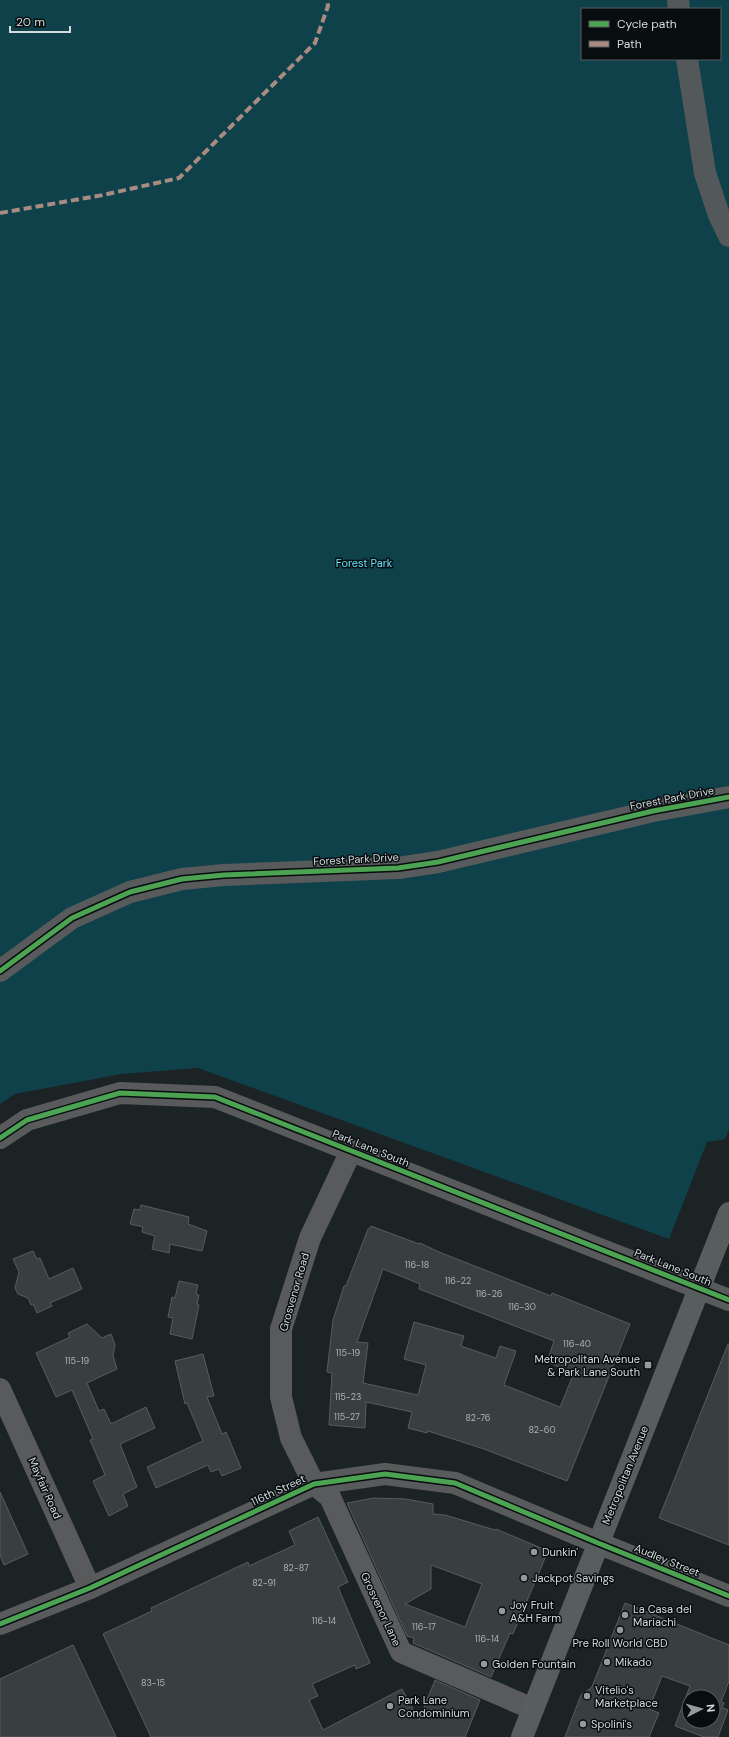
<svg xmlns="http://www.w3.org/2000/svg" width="729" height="1737" font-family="'DM Sans',sans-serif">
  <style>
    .green { fill: #0f414b; fill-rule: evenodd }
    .building { fill: #393e40; stroke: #575d5f; fill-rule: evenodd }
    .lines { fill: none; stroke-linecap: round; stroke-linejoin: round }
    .street { stroke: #585a5b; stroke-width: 22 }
    .secondary { stroke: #585d5e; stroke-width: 22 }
    .highway { stroke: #53595b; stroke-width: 22 }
    .quiet { stroke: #a88b81; stroke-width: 4; stroke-dasharray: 8 4; stroke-linecap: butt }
    .cycleway-casing { stroke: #080d0f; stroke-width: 8 }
    .cycleway { stroke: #4ca352; stroke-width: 5 }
    .poi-dot { fill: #939b9d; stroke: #080d0f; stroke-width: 1.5 }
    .labels { text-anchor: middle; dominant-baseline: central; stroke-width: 3; stroke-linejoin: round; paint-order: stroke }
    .number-label { font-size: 9px; fill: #acb4b6 }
    .park-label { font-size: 11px; fill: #63e0fc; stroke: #080d0f }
    .street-label { font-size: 11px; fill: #d3dbdd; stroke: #080d0f }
    .poi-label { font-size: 11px; fill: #d3dbdd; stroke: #080d0f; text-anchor: start }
  </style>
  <rect width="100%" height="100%" fill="#1c2325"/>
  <path class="green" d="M 0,0 L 729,0 L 729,1129 L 725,1139 L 707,1142 L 669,1239 L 198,1068 L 121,1074 L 15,1094 L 0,1104 ZM 582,9 L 720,9 L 720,59 L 582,59 Z"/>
  <g class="building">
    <path d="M 141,1205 L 189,1217 L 188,1224 L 207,1231 L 202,1251 L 170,1244 L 169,1253 L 152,1249 L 155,1236 L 142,1232 L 143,1227 L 130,1224 L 134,1209 L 140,1210 Z"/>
    <path d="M 371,1226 L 419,1244 L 420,1243 L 439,1252 L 551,1296 L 552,1293 L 630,1324 L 567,1481 L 484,1449 L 428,1431 L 427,1433 L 408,1428 L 412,1412 L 366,1402 L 365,1428 L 329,1425 L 332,1373 L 327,1372 L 333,1320 L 344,1286 L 346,1286 L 368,1229 L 369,1229 ZM 383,1269 L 420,1284 L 419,1289 L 554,1341 L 547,1362 L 574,1373 L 560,1407 L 504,1385 L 516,1351 L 500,1346 L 496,1358 L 461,1346 L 464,1336 L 414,1322 L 404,1359 L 426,1365 L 418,1395 L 363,1383 L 368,1343 L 357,1342 Z"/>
    <path d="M 33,1251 L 37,1259 L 40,1258 L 49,1279 L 73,1268 L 82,1289 L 50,1303 L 52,1306 L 37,1313 L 33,1304 L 31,1305 L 28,1298 L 18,1294 L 15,1288 L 19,1272 L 13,1259 Z"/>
    <path d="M 179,1281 L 198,1285 L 196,1294 L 199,1295 L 197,1304 L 199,1305 L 192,1339 L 170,1334 L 173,1318 L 168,1317 L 172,1297 L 175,1298 Z"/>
    <path d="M 87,1324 L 102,1338 L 111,1334 L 115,1345 L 113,1355 L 117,1369 L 87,1383 L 99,1411 L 104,1409 L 111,1424 L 146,1407 L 155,1428 L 120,1444 L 137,1487 L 123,1494 L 128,1506 L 109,1516 L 93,1481 L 105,1475 L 90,1440 L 93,1439 L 72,1390 L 56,1397 L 36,1353 L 70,1337 L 68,1333 Z"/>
    <path d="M 728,1344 L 729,1344 L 729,1545 L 659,1518 Z"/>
    <path d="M 203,1354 L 214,1396 L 207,1397 L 222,1434 L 226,1432 L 241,1468 L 222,1476 L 219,1469 L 211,1472 L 208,1465 L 156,1488 L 147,1467 L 203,1441 L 187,1403 L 185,1404 L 175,1361 Z"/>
    <path d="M 0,1492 L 28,1554 L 4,1565 L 0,1555 Z"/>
    <path d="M 374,1498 L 406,1499 L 433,1504 L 433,1514 L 445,1515 L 495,1530 L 496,1529 L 548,1551 L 513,1634 L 510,1633 L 491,1677 L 413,1643 L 414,1638 L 407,1636 L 347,1503 ZM 431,1565 L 482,1584 L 465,1627 L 405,1604 L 431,1589 Z"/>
    <path d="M 318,1517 L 348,1582 L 338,1587 L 370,1663 L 356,1669 L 355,1665 L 312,1684 L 318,1696 L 309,1700 L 323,1730 L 402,1689 L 419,1720 L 435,1680 L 480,1700 L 465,1737 L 151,1737 L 103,1634 L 152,1611 L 151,1608 L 248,1562 L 249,1566 L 295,1545 L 289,1531 Z"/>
    <path d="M 625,1603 L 729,1645 L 729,1681 L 721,1702 L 724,1703 L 722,1708 L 728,1710 L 718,1737 L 704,1737 L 675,1726 L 690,1686 L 662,1676 L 649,1709 L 659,1713 L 649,1737 L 565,1737 L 581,1695 L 592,1687 ZM 689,1697 L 713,1697 L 713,1721 L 689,1721 Z"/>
    <path d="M 73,1645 L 116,1737 L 0,1737 L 0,1679 Z"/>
  </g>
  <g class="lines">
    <g class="street">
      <path d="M 0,971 L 72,918 L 130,892 L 182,879 L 224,875 L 398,868 L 438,862 L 653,811 L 729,797"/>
      <path d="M 0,1138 L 27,1120 L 120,1093 L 215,1097 L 729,1300"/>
      <path d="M 351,1151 L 310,1238 L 281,1329 L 281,1397 L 291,1438 L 314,1484 L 330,1497 L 401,1652 L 533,1709"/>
      <path d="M 0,1389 L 90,1588"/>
      <path d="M 0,1624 L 90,1588 L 314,1484 L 385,1474 L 455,1483 L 598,1543 L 729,1596"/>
    </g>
    <path class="secondary" d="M 522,1737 L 729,1213"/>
    <g class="highway">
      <path d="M 678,0 L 679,9"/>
      <path d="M 687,59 L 705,173 L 719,215 L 729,236"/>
    </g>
    <path class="quiet" d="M 0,213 L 103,195 L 179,178 L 315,43 L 328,6 L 327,0"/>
    <g class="cycleway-casing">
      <g id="cycleway">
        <path d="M 0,971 L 72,918 L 130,892 L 182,879 L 224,875 L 398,868 L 438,862 L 653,811 L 729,797"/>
        <path d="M 0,1138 L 27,1120 L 120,1093 L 215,1097 L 729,1300"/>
        <path d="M 0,1624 L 90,1588 L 314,1484 L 385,1474 L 455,1483 L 598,1543 L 729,1596"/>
      </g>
    </g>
    <use href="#cycleway" class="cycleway"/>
  </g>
  <g class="poi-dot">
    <rect x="644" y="1361" width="8" height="8" rx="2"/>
    <circle cx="534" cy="1552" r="4"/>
    <circle cx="524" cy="1578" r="4"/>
    <circle cx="502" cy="1611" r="4"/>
    <circle cx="625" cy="1615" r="4"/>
    <circle cx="620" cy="1630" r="4"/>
    <circle cx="607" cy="1662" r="4"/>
    <circle cx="484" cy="1664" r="4"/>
    <circle cx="587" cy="1696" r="4"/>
    <circle cx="390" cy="1706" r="4"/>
    <circle cx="583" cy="1724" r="4"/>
  </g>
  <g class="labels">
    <g class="number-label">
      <text x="417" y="1265">116-18</text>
      <text x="458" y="1281">116-22</text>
      <text x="489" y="1294">116-26</text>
      <text x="522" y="1307">116-30</text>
      <text x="577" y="1344">116-40</text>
      <text x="348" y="1353">115-19</text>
      <text x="77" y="1361">115-19</text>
      <text x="348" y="1397">115-23</text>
      <text x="347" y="1417">115-27</text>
      <text x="478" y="1418">82-76</text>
      <text x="542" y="1430">82-60</text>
      <text x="296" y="1568">82-87</text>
      <text x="264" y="1583">82-91</text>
      <text x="324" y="1621">116-14</text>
      <text x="424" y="1627">116-17</text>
      <text x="487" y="1639">116-14</text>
      <text x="153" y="1683">83-15</text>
    </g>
    <g class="park-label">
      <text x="364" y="563">Forest Park</text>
    </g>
    <g class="street-label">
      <text transform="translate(672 798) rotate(-11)">Forest Park Drive</text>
      <text transform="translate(356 859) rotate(-3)">Forest Park Drive</text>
      <text transform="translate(371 1148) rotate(22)">Park Lane South</text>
      <text transform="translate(673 1267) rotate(22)">Park Lane South</text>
      <text transform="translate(294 1292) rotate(-74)">Grosvenor Road</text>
      <text transform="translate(625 1475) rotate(-68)">Metropolitan Avenue</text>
      <text transform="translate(45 1488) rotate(66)">Mayfair Road</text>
      <text transform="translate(278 1490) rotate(-25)">116th Street</text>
      <text transform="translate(667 1560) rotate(22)">Audley Street</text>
      <text transform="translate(381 1609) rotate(65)">Grosvenor Lane</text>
    </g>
    <g class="poi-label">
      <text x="640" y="1359" text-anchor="end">Metropolitan Avenue<tspan x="640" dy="13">&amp; Park Lane South</tspan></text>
      <text x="542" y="1552">Dunkin'</text>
      <text x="532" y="1578">Jackpot Savings</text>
      <text x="510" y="1605">Joy Fruit<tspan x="510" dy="13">A&amp;H Farm</tspan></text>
      <text x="633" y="1609">La Casa del<tspan x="633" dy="13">Mariachi</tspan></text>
      <text x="620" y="1643" text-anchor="middle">Pre Roll World CBD</text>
      <text x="615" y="1662">Mikado</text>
      <text x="492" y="1664">Golden Fountain</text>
      <text x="595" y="1690">Vitelio's<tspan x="595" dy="13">Marketplace</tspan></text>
      <text x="398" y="1700">Park Lane<tspan x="398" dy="13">Condominium</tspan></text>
      <text x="591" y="1724">Spolini's</text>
    </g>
  </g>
  <rect x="581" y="8" width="140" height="52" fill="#080d0f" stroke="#595f61"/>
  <rect x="589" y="21" width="20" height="6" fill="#4ca352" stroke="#595f61"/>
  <text x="617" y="28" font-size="12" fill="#d3dbdd">Cycle path</text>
  <rect x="589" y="41" width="20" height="6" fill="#a88b81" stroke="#595f61"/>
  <text x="617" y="48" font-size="12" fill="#d3dbdd">Path</text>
  <g transform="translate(701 1709) rotate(84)"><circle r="19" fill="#080d0f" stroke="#595f61"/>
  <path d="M0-3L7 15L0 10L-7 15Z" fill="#939b9d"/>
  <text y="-6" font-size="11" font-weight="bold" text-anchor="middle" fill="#d3dbdd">N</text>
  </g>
  <path d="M10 26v6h60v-6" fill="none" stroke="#d3dbdd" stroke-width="2"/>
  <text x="16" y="26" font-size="12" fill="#d3dbdd" stroke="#080d0f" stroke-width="3" paint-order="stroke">20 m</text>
</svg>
